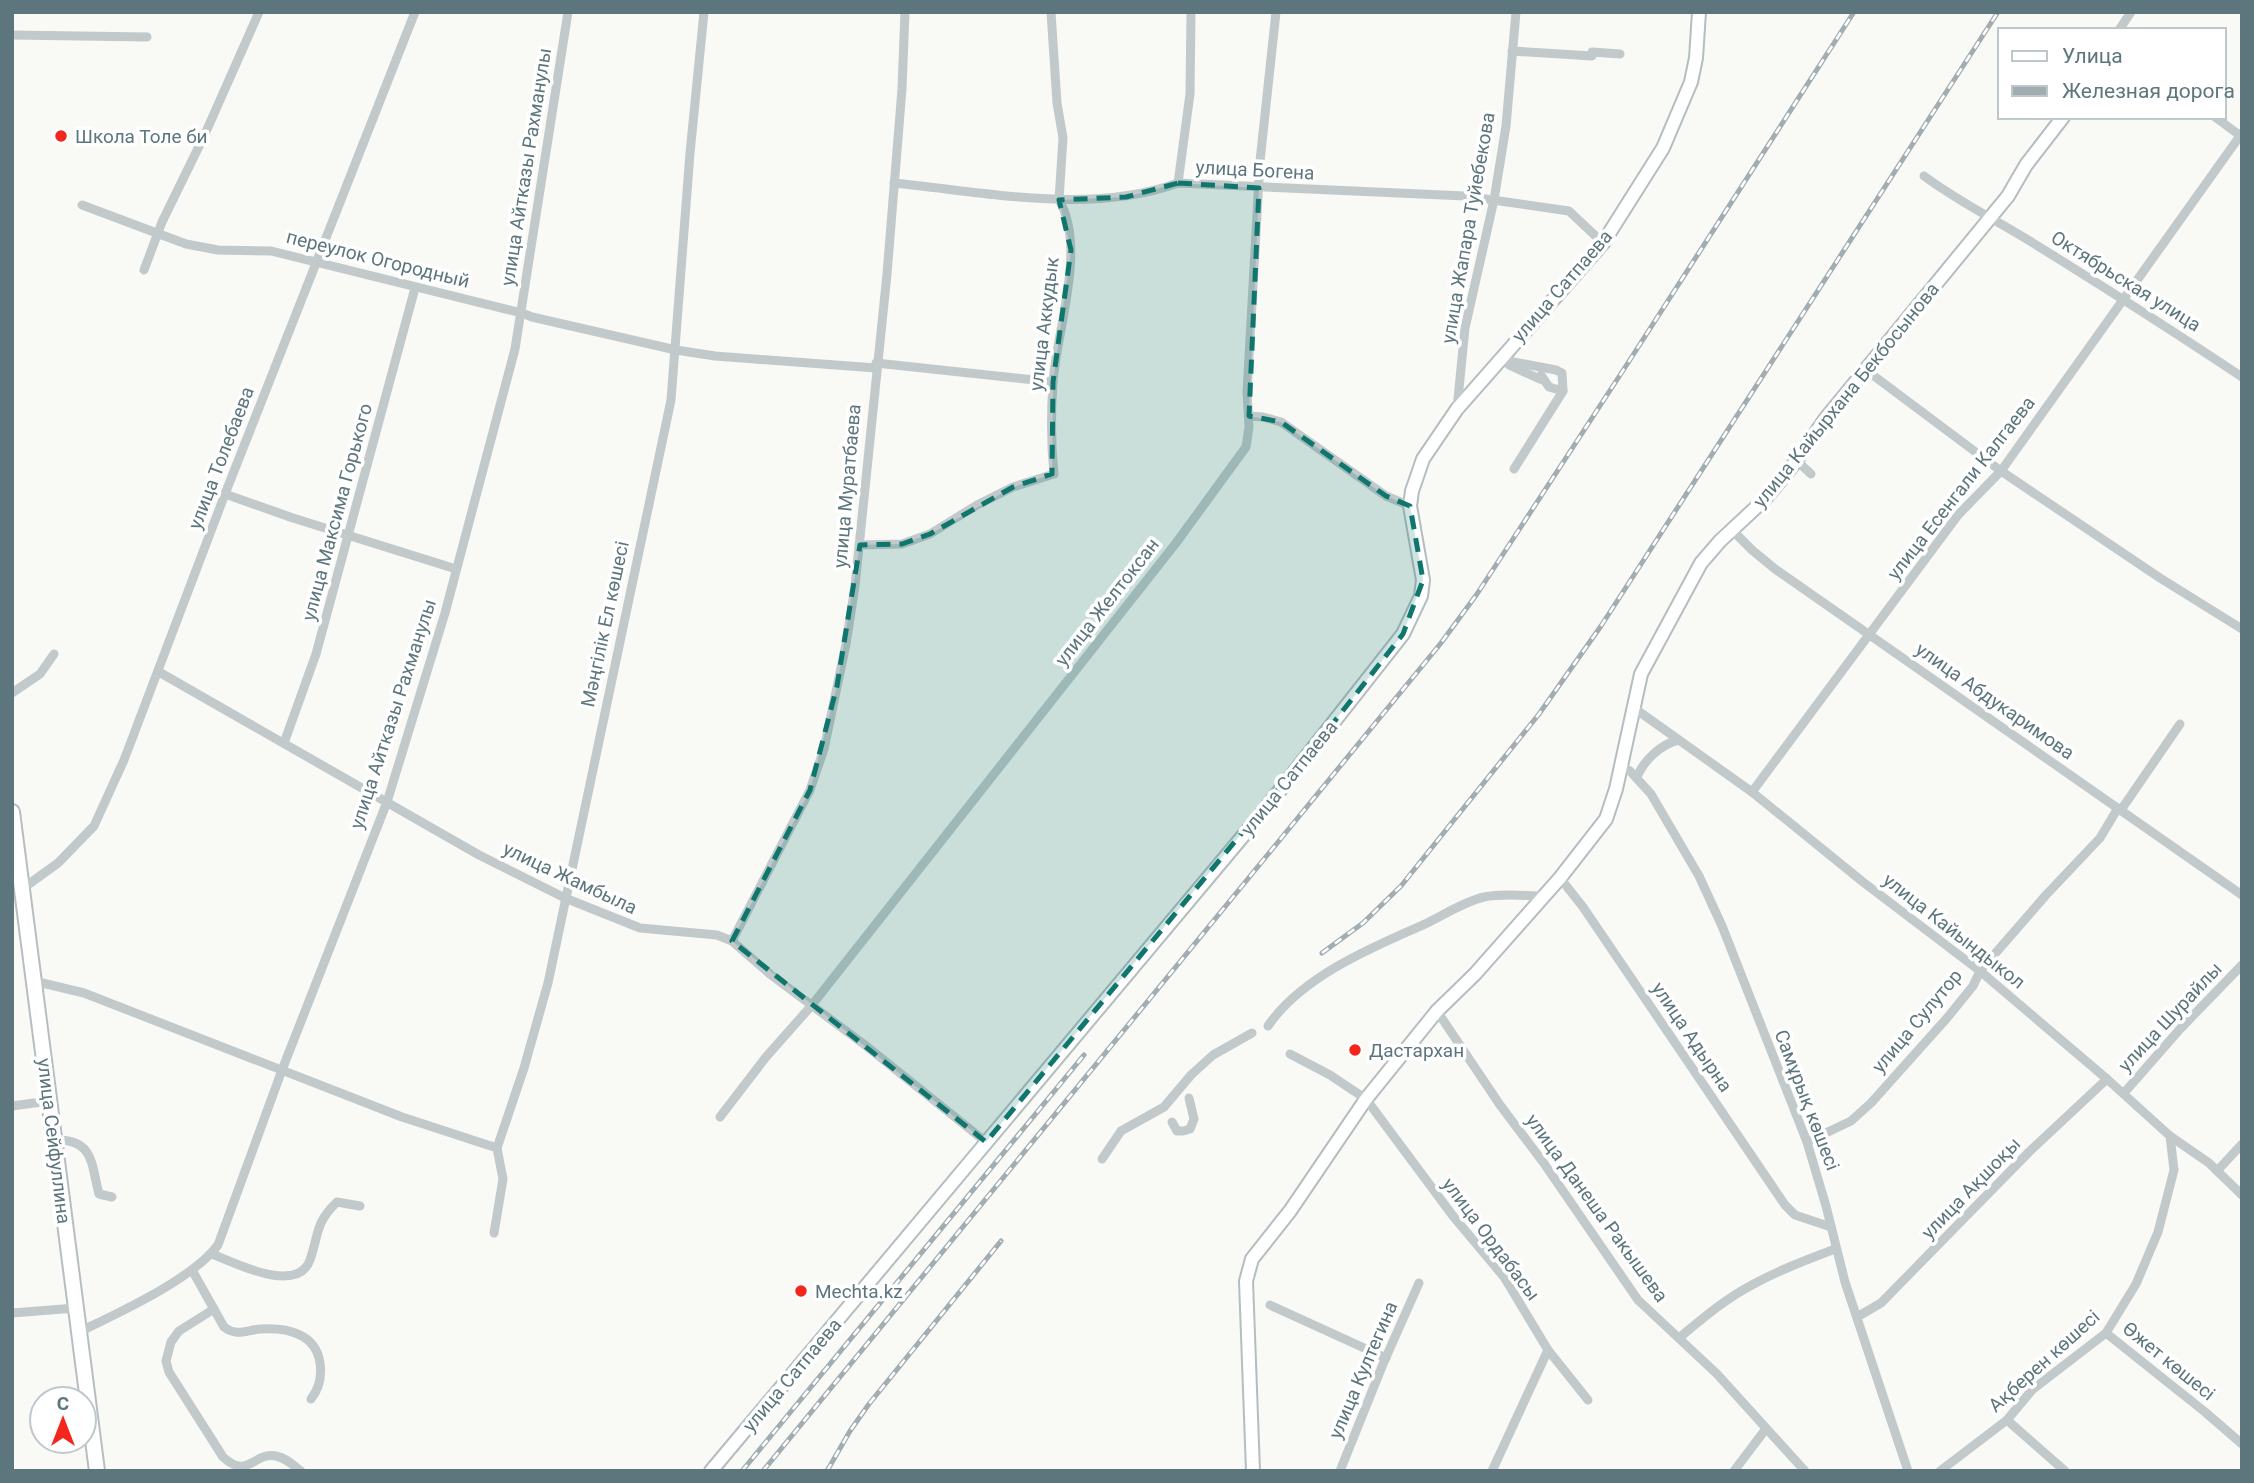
<svg xmlns="http://www.w3.org/2000/svg" width="2254" height="1483" font-family="Roboto,sans-serif">
  <style>
    .lines { fill: none; stroke-linecap: round; stroke-linejoin: round }
    .secondary-casing { stroke: #b4bdc0; stroke-width: 16 }
    .primary-casing { stroke: #b7bec1; stroke-width: 18 }
    .street { stroke: #c2c9cb; stroke-width: 9 }
    .secondary { stroke: #fff; stroke-width: 12 }
    .primary { stroke: #fff; stroke-width: 14 }
    .rail-casing { stroke: #a2adb1; stroke-width: 5 }
    .rail { stroke: #fff; stroke-width: 2.5; stroke-dasharray: 8; stroke-linecap: butt }
    .marked { fill: #0f766e; fill-opacity: 0.2; stroke: #0f766e; stroke-width: 5; stroke-dasharray: 14 9; stroke-linejoin: round }
    .poi-dot { fill: #f3251c; stroke: #fff; stroke-width: 2.5 }
    .labels { text-anchor: middle; dominant-baseline: central; stroke-width: 7; stroke-linejoin: round; paint-order: stroke }
    .poi-label { font-size: 19px; fill: #5d767e; stroke: #fff; text-anchor: start }
    .street-label { font-size: 19px; fill: #5d767e; stroke: #fff }
  </style>
  <rect width="100%" height="100%" fill="#f9f9f6"/>
  <g class="lines">
    <g class="secondary-casing">
      <g id="secondary">
        <path d="M 711,1471 L 1259,817 L 1403,634 L 1421,596 L 1423,580 L 1410,506 L 1412,491 L 1423,459 L 1457,409 L 1603,243 L 1663,148 L 1691,82 L 1696,58 L 1699,12"/>
        <path d="M 1253,1471 L 1246,1281 L 1252,1259 L 1290,1211 L 1366,1099 L 1437,1011 L 1475,974 L 1560,878 L 1606,819 L 1616,789 L 1641,674 L 1701,563 L 1720,541 L 1764,500 L 1793,465 L 1826,418 L 2008,196 L 2026,165 L 2063,117"/>
      </g>
    </g>
    <g class="primary-casing">
      <path id="primary" d="M 12,812 L 97,1471"/>
    </g>
    <g class="street">
      <path d="M 2119,30 L 2131,12"/>
      <path d="M 12,35 L 147,37"/>
      <path d="M 1512,51 L 1592,56"/>
      <path d="M 1592,52 L 1620,54"/>
      <path d="M 2215,117 L 2242,137"/>
      <path d="M 1924,176 C 1959,202 1996,220 2033,243 C 2104,287 2173,331 2242,377"/>
      <path d="M 894,183 C 986,192 1090,215 1178,183 L 1465,196 L 1569,211 L 1603,243"/>
      <path d="M 1178,183 L 1190,94 L 1191,12"/>
      <path d="M 82,205 L 186,244 L 218,250 L 271,251 L 522,313 L 532,317 L 676,350 L 715,356 L 876,368"/>
      <path d="M 144,270 L 162,222 L 205,134 L 259,12"/>
      <path d="M 1498,359 L 1556,370 L 1562,373 L 1563,391 L 1514,469"/>
      <path d="M 876,363 L 1053,382"/>
      <path d="M 1509,365 L 1542,380"/>
      <path d="M 1866,370 L 2001,471 L 2160,578 L 2242,629"/>
      <path d="M 1541,375 L 1549,387 L 1563,391"/>
      <path d="M 1457,409 L 1465,328 L 1494,200 L 1506,126 L 1516,12"/>
      <path d="M 1249,416 L 1263,417 L 1281,422 L 1386,496 L 1410,506"/>
      <path d="M 1796,460 L 1811,474"/>
      <path d="M 225,494 L 293,518 L 456,569"/>
      <path d="M 1733,531 L 1752,550 L 1775,569 L 2242,895"/>
      <path d="M 860,545 L 902,544 L 930,534 L 977,505 L 1013,487 L 1054,474 C 1051,445 1051,411 1053,382 C 1057,329 1087,247 1059,200 L 1063,138 L 1057,103 L 1051,12"/>
      <path d="M 159,672 L 479,855 L 565,898 L 640,928 L 717,935 L 732,941 L 771,975 L 865,1045 L 986,1142"/>
      <path d="M 12,693 L 40,674 L 54,654"/>
      <path d="M 1634,708 L 1752,792 L 1863,882 L 1980,971 L 2107,1079 L 2170,1136 L 2209,1163 L 2242,1195"/>
      <path d="M 284,743 L 316,654 L 415,288"/>
      <path d="M 1622,766 L 1630,771 L 1651,794 L 1699,876 L 1722,926 L 1807,1142 L 1826,1206 L 1845,1282 L 1908,1471"/>
      <path d="M 1637,777 C 1644,760 1661,744 1679,740"/>
      <path d="M 1752,792 L 1958,515 L 2001,471 L 2242,133"/>
      <path d="M 2121,810 L 2180,724"/>
      <path d="M 1560,878 L 1583,907 L 1785,1205 L 1795,1215 L 1831,1227"/>
      <path d="M 22,889 L 58,863 L 94,826 L 124,760 L 225,494 L 415,12"/>
      <path d="M 732,941 L 810,790 L 824,749 L 846,644 L 855,586 L 887,274 L 902,89 L 905,12"/>
      <path d="M 34,981 L 84,993 L 402,1117 L 497,1148"/>
      <path d="M 1437,1011 L 1500,1105 L 1543,1162 L 1638,1300 L 1717,1374 L 1805,1471"/>
      <path d="M 1268,1026 C 1301,977 1372,947 1425,924 C 1444,915 1463,902 1484,897 C 1503,893 1525,896 1544,896"/>
      <path d="M 1290,1054 L 1330,1075 L 1366,1099 L 1453,1216 L 1504,1277 L 1548,1350 L 1588,1400"/>
      <path d="M 2124,1093 L 2180,1029 L 2242,965"/>
      <path d="M 12,1106 L 49,1101"/>
      <path d="M 720,1117 L 766,1057 L 812,1005 L 1176,543 L 1246,447 L 1249,427 L 1247,392 L 1260,161 L 1276,12"/>
      <path d="M 1172,1122 L 1177,1131 L 1183,1131 L 1190,1129 L 1194,1119 L 1189,1098"/>
      <path d="M 54,1140 C 94,1138 91,1164 99,1194 L 112,1197"/>
      <path d="M 1807,1142 L 1851,1121 L 1871,1103 L 1947,1018 L 1973,986 L 1980,971 L 2046,895 L 2100,838 L 2118,808"/>
      <path d="M 1102,1159 L 1121,1131 L 1164,1107 L 1191,1075 L 1213,1055 L 1252,1033"/>
      <path d="M 2217,1171 L 2242,1144"/>
      <path d="M 494,1233 L 503,1179 L 497,1148 L 524,1068 L 548,983 L 671,400 L 690,153 L 704,12"/>
      <path d="M 212,1254 C 235,1263 297,1295 310,1260 C 319,1234 315,1223 337,1202 L 360,1206"/>
      <path d="M 192,1270 L 224,1327 C 237,1337 246,1330 261,1329 C 287,1327 316,1334 320,1363 C 322,1377 319,1389 311,1399"/>
      <path d="M 1270,1305 L 1386,1358"/>
      <path d="M 214,1309 L 179,1331 L 171,1342 L 166,1361 L 169,1372 L 223,1457 C 248,1480 253,1452 276,1456 C 286,1458 293,1465 301,1471"/>
      <path d="M 12,1313 L 76,1308"/>
      <path d="M 1857,1317 L 1881,1303 L 2030,1151 L 2107,1079"/>
      <path d="M 79,1332 C 118,1313 193,1279 218,1245 L 282,1070 L 387,802 L 445,613 L 515,349 L 568,12"/>
      <path d="M 2106,1333 L 2205,1412 L 2242,1444"/>
      <path d="M 1679,1338 C 1702,1319 1724,1300 1750,1286 C 1777,1271 1806,1260 1835,1249"/>
      <path d="M 2007,1420 L 2065,1471"/>
      <path d="M 1340,1471 L 1383,1364 L 1419,1283"/>
      <path d="M 1492,1471 L 1548,1350"/>
      <path d="M 1734,1471 L 1765,1430"/>
      <path d="M 1940,1471 L 2007,1420 L 2032,1390 L 2106,1333 L 2136,1284 L 2158,1232 L 2174,1170 L 2170,1136"/>
    </g>
    <use href="#secondary" class="secondary"/>
    <use href="#primary" class="primary"/>
    <g class="rail-casing">
      <g id="rail">
        <path d="M 1322,953 L 1363,923 L 1401,886 L 1539,714 L 1601,626 L 1998,12"/>
        <path d="M 742,1471 L 1084,1055"/>
        <path d="M 763,1471 L 1441,643 L 1477,594 L 1624,369 L 1854,12"/>
        <path d="M 827,1471 L 850,1431 L 869,1404 L 1001,1241"/>
      </g>
    </g>
    <use href="#rail" class="rail"/>
  </g>
  <path class="marked" d="M 1178,183 L 1259,188 L 1249,416 L 1281,422 L 1386,496 L 1410,506 L 1423,580 L 1403,634 L 1334,722 L 986,1142 L 732,941 L 810,790 L 837,686 L 860,545 L 902,544 L 930,534 L 1013,487 L 1052,474 L 1053,382 L 1071,250 L 1059,200 L 1126,197 Z"/>
  <g class="poi-dot">
    <circle cx="61" cy="136" r="7"/>
    <circle cx="1355" cy="1050" r="7"/>
    <circle cx="801" cy="1291" r="7"/>
  </g>
  <g class="labels">
    <g class="poi-label">
      <text x="75" y="136">Школа Толе би</text>
      <text x="1369" y="1050">Дастархан</text>
      <text x="815" y="1291">Mechta.kz</text>
    </g>
    <g class="street-label">
      <text transform="translate(526 167) rotate(-81)">улица Айтказы Рахманулы</text>
      <text transform="translate(1255 170) rotate(3)">улица Богена</text>
      <text transform="translate(1468 228) rotate(-80)">улица Жапара Туйебекова</text>
      <text transform="translate(378 259) rotate(14)">переулок Огородный</text>
      <text transform="translate(2126 281) rotate(32)">Октябрьская улица</text>
      <text transform="translate(1562 286) rotate(-49)">улица Сатпаева</text>
      <text transform="translate(1044 324) rotate(-83)">улица Аккудык</text>
      <text transform="translate(1846 395) rotate(-51)">улица Кайырхана Бекбосынова</text>
      <text transform="translate(221 458) rotate(-69)">улица Толебаева</text>
      <text transform="translate(847 486) rotate(-85)">улица Муратбаева</text>
      <text transform="translate(1961 488) rotate(-52)">улица Есенгали Калгаева</text>
      <text transform="translate(337 512) rotate(-75)">улица Максима Горького</text>
      <text transform="translate(1107 602) rotate(-52)">улица Желтоксан</text>
      <text transform="translate(605 624) rotate(-78)">Мәңгілік Ел көшесі</text>
      <text transform="translate(1995 701) rotate(35)">улица Абдукаримова</text>
      <text transform="translate(393 714) rotate(-72)">улица Айтказы Рахманулы</text>
      <text transform="translate(1289 778) rotate(-51)">улица Сатпаева</text>
      <text transform="translate(570 878) rotate(25)">улица Жамбыла</text>
      <text transform="translate(1954 931) rotate(38)">улица Кайындыкол</text>
      <text transform="translate(2170 1017) rotate(-47)">улица Шурайлы</text>
      <text transform="translate(1917 1021) rotate(-50)">улица Сулутор</text>
      <text transform="translate(1692 1037) rotate(56)">улица Адырна</text>
      <text transform="translate(1807 1100) rotate(69)">Самұрық көшесі</text>
      <text transform="translate(54 1141) rotate(83)">улица Сейфуллина</text>
      <text transform="translate(1971 1188) rotate(-46)">улица Ақшоқы</text>
      <text transform="translate(1597 1208) rotate(54)">улица Данеша Ракышева</text>
      <text transform="translate(1491 1239) rotate(53)">улица Ордабасы</text>
      <text transform="translate(2044 1361) rotate(-42)">Ақберен көшесі</text>
      <text transform="translate(2169 1361) rotate(39)">Өжет көшесі</text>
      <text transform="translate(1363 1370) rotate(-67)">улица Култегина</text>
      <text transform="translate(792 1375) rotate(-50)">улица Сатпаева</text>
    </g>
  </g>
  <rect width="2254" height="1483" fill="none" stroke="#5d767e" stroke-width="28"/>
  <rect x="1998" y="28" width="228" height="91" fill="#ffffff" stroke="#bec8cb" stroke-width="2"/>
  <rect x="2012" y="51" width="35" height="10" fill="#ffffff" stroke="#bec8cb" stroke-width="2"/>
  <text x="2062" y="63" font-size="21" fill="#5d767e">Улица</text>
  <rect x="2012" y="86" width="35" height="10" fill="#a2adb1" stroke="#bec8cb" stroke-width="2"/>
  <text x="2062" y="98" font-size="21" fill="#5d767e">Железная дорога</text>
  <g transform="translate(63 1420)"><circle r="33" fill="#ffffff" stroke="#bec8cb" stroke-width="2"/>
  <path d="M0-5L12 26L0 18L-12 26Z" fill="#f3251c"/>
  <text y="-10" font-size="19" font-weight="bold" text-anchor="middle" fill="#5d767e">С</text>
  </g>
</svg>
